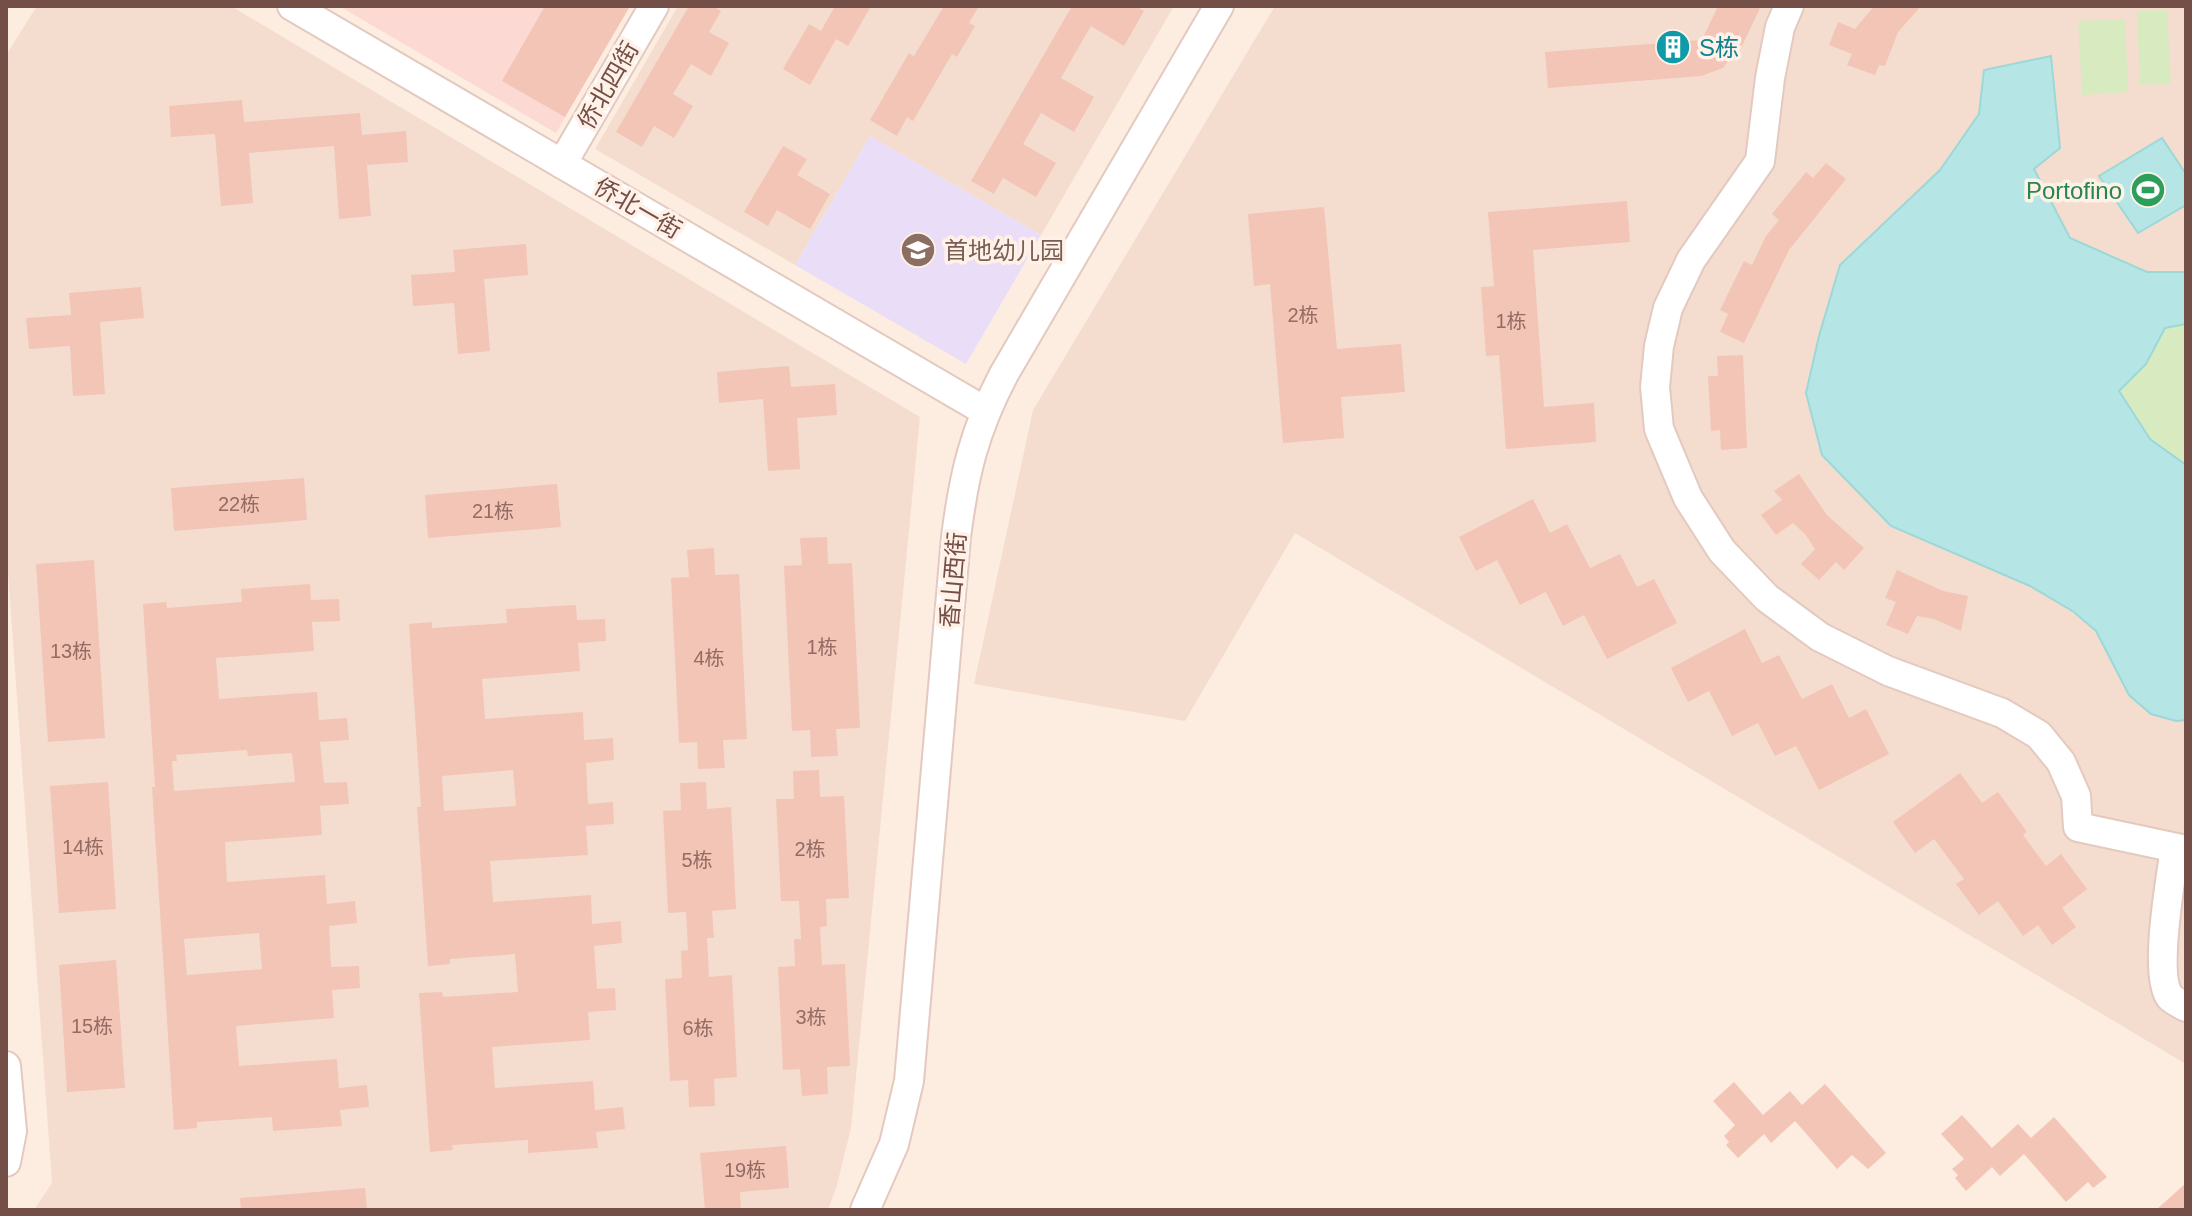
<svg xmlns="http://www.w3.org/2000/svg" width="2192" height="1216" font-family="Helvetica,'Noto Sans SC',sans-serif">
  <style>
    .residential { fill: #f4ddcf }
    .commercial { fill: #fdd9d4 }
    .education { fill: #eaddf8 }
    .green { fill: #d8eabf }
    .water { fill: #b5e6e5; stroke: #9bd8d7; stroke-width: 2 }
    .building { fill: #f2c5b7; fill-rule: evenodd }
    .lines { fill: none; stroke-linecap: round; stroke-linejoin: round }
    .minor-casing { stroke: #e3c9bf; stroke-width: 32 }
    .minor { stroke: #fff; stroke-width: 28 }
    .labels { text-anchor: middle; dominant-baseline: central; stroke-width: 7; stroke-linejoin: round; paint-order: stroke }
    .number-label { font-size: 20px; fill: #946c63 }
    .culture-label { font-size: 24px; fill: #0d838f; stroke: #fff1e7; text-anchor: start }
    .street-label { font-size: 24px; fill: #744f47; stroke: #fff1e7 }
    .leisure-label { font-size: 24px; fill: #27864d; stroke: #fff1e7; text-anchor: end }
    .education-label { font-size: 24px; fill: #785e54; stroke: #fff1e7; text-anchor: start }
  </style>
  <rect width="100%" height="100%" fill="#fdede0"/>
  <g class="residential">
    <path d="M 37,6 L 231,6 L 920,417 L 851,1128 L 837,1185 L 828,1210 L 34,1210 L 52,1183 L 6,545 L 6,55 Z"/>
    <path d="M 678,6 L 1174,6 L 1041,235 L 870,136 L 795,265 L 595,149 Z"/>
    <path d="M 1275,6 L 2186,6 L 2186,1064 L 1295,533 L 1185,721 L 974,684 L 1033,410 Z"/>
  </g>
  <path class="commercial" d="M 339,6 L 630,6 L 556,133 Z"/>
  <path class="education" d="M 870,136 L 1041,235 L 966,364 L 795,265 Z"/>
  <g class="green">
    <path d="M 2167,10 L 2171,84 L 2140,85 L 2137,11 Z"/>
    <path d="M 2125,19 L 2128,92 L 2082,95 L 2078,21 Z"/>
    <path d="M 2186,324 L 2186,465 L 2150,439 L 2119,391 L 2146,364 L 2165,328 Z"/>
  </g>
  <g class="water">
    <path d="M 2051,56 L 2060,148 L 2034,169 L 2070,238 L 2147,272 L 2186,272 L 2186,324 L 2165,328 L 2146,364 L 2119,391 L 2150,439 L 2186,465 L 2186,720 L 2176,721 L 2151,714 L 2129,695 L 2096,631 L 2074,612 L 2030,586 L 1891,526 L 1822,455 L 1806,393 L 1819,336 L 1840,265 L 1940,170 L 1979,114 L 1984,70 Z"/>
    <path d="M 2162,138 L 2186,174 L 2186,205 L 2138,233 L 2099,176 Z"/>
  </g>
  <g class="building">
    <path d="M 545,6 L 630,6 L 565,117 L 502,81 Z"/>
    <path d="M 689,6 L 713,6 L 721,11 L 709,32 L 729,43 L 711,76 L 691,64 L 673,94 L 693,106 L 674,138 L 654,126 L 642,147 L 616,132 Z"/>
    <path d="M 835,6 L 871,6 L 848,46 L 836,39 L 810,85 L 783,69 L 809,24 L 821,31 Z"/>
    <path d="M 944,6 L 979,6 L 969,23 L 975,26 L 957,57 L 952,54 L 913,121 L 907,117 L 897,136 L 870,120 L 909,53 L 914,56 Z"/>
    <path d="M 1072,6 L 1136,6 L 1144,11 L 1124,46 L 1091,26 L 1074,55 L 1061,78 L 1094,97 L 1074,132 L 1041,113 L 1023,144 L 1056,163 L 1036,197 L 1003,178 L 994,194 L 971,181 Z"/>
    <path d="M 1718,6 L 1761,6 L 1742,46 L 1740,45 L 1723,68 L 1701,76 L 1548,88 L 1545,52 L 1702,40 Z"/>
    <path d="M 1874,6 L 1921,6 L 1898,32 L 1885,66 L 1879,65 L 1875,75 L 1847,65 L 1852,54 L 1829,45 L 1838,22 L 1855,29 Z"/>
    <path d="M 242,100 L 244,122 L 360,113 L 362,135 L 406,131 L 408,162 L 367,165 L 371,216 L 339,219 L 334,146 L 249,153 L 253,203 L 221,206 L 215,134 L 171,137 L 169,106 Z"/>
    <path d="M 783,146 L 807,159 L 797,175 L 830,194 L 810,229 L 777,210 L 768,226 L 744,212 Z"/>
    <path d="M 1826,163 L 1846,179 L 1789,250 L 1744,343 L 1720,332 L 1728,314 L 1720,310 L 1744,261 L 1752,265 L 1766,236 L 1779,220 L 1772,214 L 1806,172 L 1813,178 Z"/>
    <path d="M 1627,201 L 1630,242 L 1533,250 L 1544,407 L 1594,403 L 1596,442 L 1506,449 L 1499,355 L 1486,356 L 1481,287 L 1494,286 L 1488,212 Z"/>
    <path d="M 1324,207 L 1337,349 L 1401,344 L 1405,392 L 1341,397 L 1344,438 L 1283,443 L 1270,284 L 1254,286 L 1248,214 Z"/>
    <path d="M 526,244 L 528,275 L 484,279 L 490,351 L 458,354 L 454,303 L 413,306 L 411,275 L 455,272 L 453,250 Z"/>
    <path d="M 141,287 L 144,318 L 100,322 L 105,394 L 73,396 L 70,346 L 29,349 L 26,318 L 71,315 L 69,293 Z"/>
    <path d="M 1743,355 L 1747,448 L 1721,450 L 1720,430 L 1711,431 L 1708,376 L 1718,376 L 1717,356 Z"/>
    <path d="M 789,366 L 791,387 L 835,384 L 837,415 L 797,418 L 800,469 L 768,471 L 763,399 L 719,403 L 717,372 Z"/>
    <path d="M 1799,474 L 1827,515 L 1864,548 L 1844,570 L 1836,562 L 1819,580 L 1801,564 L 1815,549 L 1805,534 L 1793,523 L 1776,535 L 1761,515 L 1782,500 L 1774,491 Z"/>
    <path d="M 304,478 L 307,520 L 174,531 L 171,488 Z"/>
    <path d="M 557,484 L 561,527 L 428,538 L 425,495 Z"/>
    <path d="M 1533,499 L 1550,533 L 1567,524 L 1590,568 L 1620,554 L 1637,587 L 1654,579 L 1677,623 L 1607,659 L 1584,615 L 1563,626 L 1546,592 L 1520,605 L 1497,560 L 1476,571 L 1459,537 Z"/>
    <path d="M 827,537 L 828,564 L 852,563 L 860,728 L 836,729 L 838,756 L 811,757 L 810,730 L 792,731 L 784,566 L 802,565 L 800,538 Z"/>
    <path d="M 714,548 L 715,575 L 739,574 L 747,739 L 723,740 L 725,768 L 698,769 L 697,742 L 679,743 L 671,578 L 689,577 L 687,550 Z"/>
    <path d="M 94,560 L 105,738 L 48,742 L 36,564 Z"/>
    <path d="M 1897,570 L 1943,591 L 1968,596 L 1961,631 L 1934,619 L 1917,616 L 1908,634 L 1886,625 L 1896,602 L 1885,598 Z"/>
    <path d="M 310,584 L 311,600 L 339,599 L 340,621 L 312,622 L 314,651 L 216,658 L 219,699 L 317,692 L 319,720 L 347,718 L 349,740 L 320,742 L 324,783 L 347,782 L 349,804 L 320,806 L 322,835 L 225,842 L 227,882 L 325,875 L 327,904 L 355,901 L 357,923 L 329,926 L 331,967 L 359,966 L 360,988 L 332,990 L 334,1018 L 236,1026 L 239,1066 L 337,1059 L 339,1088 L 367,1085 L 369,1107 L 340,1110 L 342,1126 L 273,1131 L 272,1117 L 197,1122 L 197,1128 L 174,1130 L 152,787 L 155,787 L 143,604 L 166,602 L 167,608 L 242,602 L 241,589 ZM 247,750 L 248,756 L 292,753 L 295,782 L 174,791 L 172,761 L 177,761 L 176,755 ZM 259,933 L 262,969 L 187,975 L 184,939 Z"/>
    <path d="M 576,605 L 577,620 L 605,619 L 606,641 L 578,643 L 580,671 L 482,679 L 485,719 L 583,712 L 584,740 L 613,738 L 614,760 L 586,763 L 588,804 L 613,802 L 614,824 L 586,826 L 588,855 L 490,861 L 493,902 L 591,895 L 592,924 L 621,921 L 622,943 L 594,946 L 597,989 L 615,988 L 616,1010 L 588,1012 L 590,1040 L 492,1047 L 495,1088 L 593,1081 L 595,1110 L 623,1107 L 625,1129 L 596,1132 L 598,1148 L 528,1153 L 528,1140 L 452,1145 L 453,1150 L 430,1152 L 419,993 L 442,992 L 443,997 L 518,992 L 515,954 L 450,959 L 450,964 L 428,966 L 417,807 L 421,807 L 409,624 L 432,622 L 432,628 L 507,623 L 506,609 ZM 513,770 L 516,806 L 444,811 L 442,776 Z"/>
    <path d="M 1745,629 L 1762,663 L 1779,655 L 1802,699 L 1832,684 L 1849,718 L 1866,709 L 1889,754 L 1819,790 L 1796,746 L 1775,756 L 1758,723 L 1732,736 L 1709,691 L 1688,702 L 1671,668 Z"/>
    <path d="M 819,770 L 820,797 L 844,796 L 849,898 L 826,899 L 827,926 L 820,927 L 822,965 L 845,964 L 850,1066 L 827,1067 L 828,1094 L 802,1096 L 800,1069 L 783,1070 L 778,967 L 795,966 L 794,939 L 801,939 L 799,901 L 781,901 L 776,799 L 794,799 L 793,771 Z"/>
    <path d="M 1960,773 L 1982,803 L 1998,792 L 2027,832 L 2023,835 L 2046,866 L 2061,854 L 2087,889 L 2062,908 L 2076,927 L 2052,945 L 2038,925 L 2023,936 L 1998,901 L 1979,915 L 1956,884 L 1964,879 L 1934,839 L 1915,853 L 1893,822 Z"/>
    <path d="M 108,782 L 116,909 L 59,913 L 50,786 Z"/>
    <path d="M 706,782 L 707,809 L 731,807 L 736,909 L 712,911 L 714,938 L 707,938 L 709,977 L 732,975 L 737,1077 L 714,1079 L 715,1106 L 689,1107 L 688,1080 L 670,1081 L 665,979 L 682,978 L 681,951 L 688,950 L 686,912 L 668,913 L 663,811 L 681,810 L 680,783 Z"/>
    <path d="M 116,960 L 125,1088 L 67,1092 L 59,965 Z"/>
    <path d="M 1734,1082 L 1763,1115 L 1790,1091 L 1802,1105 L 1825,1084 L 1886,1153 L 1868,1169 L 1852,1155 L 1837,1169 L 1795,1121 L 1771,1143 L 1764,1134 L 1738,1158 L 1726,1145 L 1729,1142 L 1724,1136 L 1735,1125 L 1713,1101 Z"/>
    <path d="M 1962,1115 L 1992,1148 L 2018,1124 L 2031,1138 L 2054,1117 L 2107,1177 L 2093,1188 L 2088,1182 L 2066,1202 L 2024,1154 L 2000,1176 L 1992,1167 L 1966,1191 L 1955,1178 L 1958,1175 L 1952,1169 L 1964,1159 L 1941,1134 Z"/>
    <path d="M 786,1146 L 789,1188 L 740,1192 L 741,1210 L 705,1210 L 700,1153 Z"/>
    <path d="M 2186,1183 L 2186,1210 L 2156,1210 Z"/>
    <path d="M 365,1188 L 367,1210 L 241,1210 L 240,1198 Z"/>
  </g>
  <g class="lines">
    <g class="minor-casing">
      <g id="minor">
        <path d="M 292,6 L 985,411"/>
        <path d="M 1789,6 L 1780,27 L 1770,78 L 1760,161 L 1691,260 L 1668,308 L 1659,346 L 1655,387 L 1659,429 L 1688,498 L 1722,551 L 1767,598 L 1820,637 L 1888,671 L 2002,713 L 2039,735 L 2061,762 L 2076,796 L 2078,827 L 2186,850"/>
        <path d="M 562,164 L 654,6"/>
        <path d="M 2175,848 C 2171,877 2153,975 2170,997 C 2174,1001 2181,1004 2186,1007"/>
        <path d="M 6,1066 L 12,1131 L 6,1162"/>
        <path d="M 865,1210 L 894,1144 L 909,1081 L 956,537 C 964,474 974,431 1004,374 L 1219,6"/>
      </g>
    </g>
    <use href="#minor" class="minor"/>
  </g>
  <defs>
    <g id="building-disc" transform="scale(1.8)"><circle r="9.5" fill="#0f9aa8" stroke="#fff1e7"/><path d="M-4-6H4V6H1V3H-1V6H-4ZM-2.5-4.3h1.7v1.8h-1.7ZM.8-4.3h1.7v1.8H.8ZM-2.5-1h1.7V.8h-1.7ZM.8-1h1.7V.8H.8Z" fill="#fff"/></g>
    <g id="stadium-disc" transform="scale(1.8)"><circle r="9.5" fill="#2e9e5b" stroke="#fff1e7"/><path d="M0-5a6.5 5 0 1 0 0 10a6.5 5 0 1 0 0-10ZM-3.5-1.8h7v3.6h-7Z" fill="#fff"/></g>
    <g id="school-disc" transform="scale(1.8)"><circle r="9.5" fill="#8d6e63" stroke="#fff1e7"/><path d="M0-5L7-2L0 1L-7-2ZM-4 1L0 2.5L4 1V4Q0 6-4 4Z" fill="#fff"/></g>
  </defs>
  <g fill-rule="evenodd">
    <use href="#building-disc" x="1673" y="47"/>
    <use href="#stadium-disc" x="2148" y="190"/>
    <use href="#school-disc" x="918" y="250"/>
  </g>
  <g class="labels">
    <g class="number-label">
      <text x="1303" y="315">2栋</text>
      <text x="1511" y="321">1栋</text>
      <text x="239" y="504">22栋</text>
      <text x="493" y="511">21栋</text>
      <text x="822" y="647">1栋</text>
      <text x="71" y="651">13栋</text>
      <text x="709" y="658">4栋</text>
      <text x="83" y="847">14栋</text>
      <text x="810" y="849">2栋</text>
      <text x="697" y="860">5栋</text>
      <text x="811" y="1017">3栋</text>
      <text x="92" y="1026">15栋</text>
      <text x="698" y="1028">6栋</text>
      <text x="745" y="1170">19栋</text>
    </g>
    <g class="culture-label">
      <text x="1699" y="47">S栋</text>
    </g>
    <g class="street-label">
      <text transform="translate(608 85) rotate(-60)">侨北四街</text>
      <text transform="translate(638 208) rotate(30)">侨北一街</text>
      <text transform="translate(953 580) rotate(-85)">香山西街</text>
    </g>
    <g class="leisure-label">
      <text x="2122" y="190">Portofino</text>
    </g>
    <g class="education-label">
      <text x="944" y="250">首地幼儿园</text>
    </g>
  </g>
  <rect width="2192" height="1216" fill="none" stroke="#744f47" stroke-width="16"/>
</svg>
